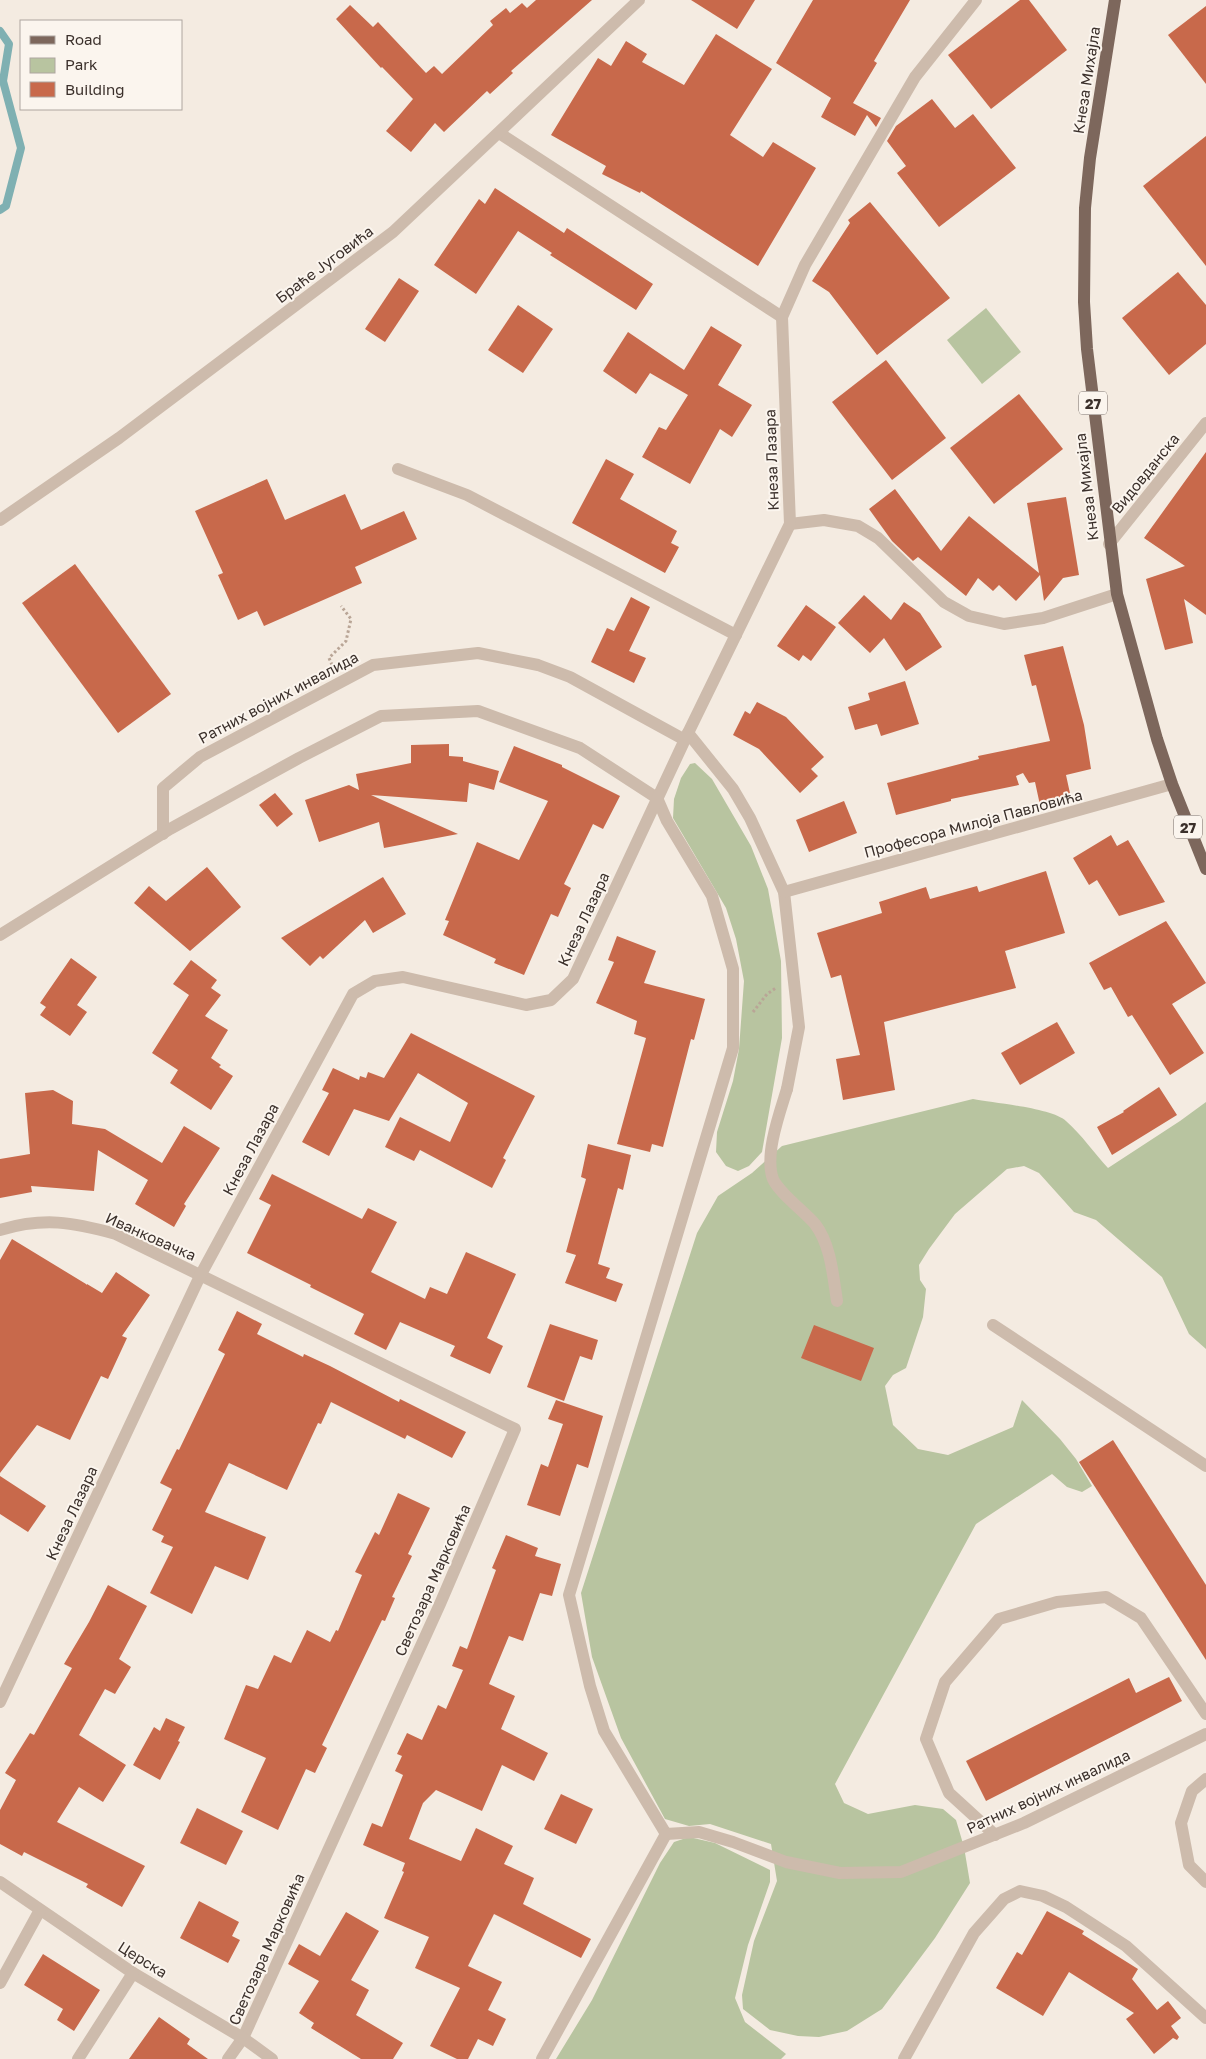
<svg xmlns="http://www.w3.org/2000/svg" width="1206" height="2059" font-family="'Golos Text',sans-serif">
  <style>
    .green { fill: #b8c4a0 }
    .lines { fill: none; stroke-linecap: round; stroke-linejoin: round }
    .stream { stroke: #7fb0b2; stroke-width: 8 }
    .building { fill: #c8694b }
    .path { stroke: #b9a596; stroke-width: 3; stroke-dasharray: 2.5 2.5; stroke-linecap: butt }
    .service { stroke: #cdbbac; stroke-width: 12 }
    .minor { stroke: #cdbbac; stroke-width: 12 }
    .primary { stroke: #7d675c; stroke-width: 12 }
    .labels { text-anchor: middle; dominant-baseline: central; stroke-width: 4; stroke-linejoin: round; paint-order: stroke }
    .shield { fill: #fbf5ee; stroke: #756b66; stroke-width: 1 }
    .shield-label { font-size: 14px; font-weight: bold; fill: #3b302b }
    .street-label { font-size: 15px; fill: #3b302b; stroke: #fbf5ee }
  </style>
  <rect width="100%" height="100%" fill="#f4ebe1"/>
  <g class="green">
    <path d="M 986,308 L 1021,352 L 982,384 L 947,340 Z"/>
    <path d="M 695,763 L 712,779 L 751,846 L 768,889 L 781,961 L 782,1038 L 762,1152 L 749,1166 L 738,1171 L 726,1166 L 716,1152 L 717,1132 L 733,1081 L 739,1049 L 744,981 L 736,939 L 726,908 L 673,818 L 674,799 L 681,778 L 690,764 Z"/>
    <path d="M 973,1099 C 994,1103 1052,1108 1066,1121 C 1082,1135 1094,1153 1108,1168 L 1180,1121 L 1206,1102 L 1206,1349 L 1189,1334 L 1162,1277 L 1096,1220 L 1074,1212 L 1039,1173 L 1024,1166 L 1007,1169 L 955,1214 L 929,1249 L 919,1265 L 920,1280 L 926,1289 L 923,1317 L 906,1368 L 893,1375 L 885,1386 L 893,1425 L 918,1449 L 948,1455 L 1013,1427 L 1022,1400 L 1060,1439 L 1076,1459 L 1092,1486 L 1082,1492 L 1067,1487 L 1052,1474 L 976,1524 L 835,1784 L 844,1803 L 868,1814 L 915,1805 L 943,1809 L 956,1820 L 964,1847 L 970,1883 L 935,1938 L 882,2009 L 847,2031 L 819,2037 L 798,2036 L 770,2030 L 743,2009 L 742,1995 L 754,1941 L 777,1881 L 771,1844 L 710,1824 L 689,1826 L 665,1819 L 621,1738 L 592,1657 L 581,1593 L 697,1233 L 718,1196 L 752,1173 L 782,1146 Z"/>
    <path d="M 689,1837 L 715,1843 L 770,1870 L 770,1882 L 748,1945 L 735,1998 L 745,2022 L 786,2054 L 781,2059 L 556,2059 L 592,2000 L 660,1863 L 674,1842 Z"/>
  </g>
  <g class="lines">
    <path class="stream" d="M 0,31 L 9,44 L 3,81 L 21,148 L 6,206 L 0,210"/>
  </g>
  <g class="building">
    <path d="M 536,0 L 592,0 L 511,71 L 513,73 L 490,94 L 487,91 L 444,132 L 435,123 L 411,152 L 386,131 L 413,99 L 382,67 L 381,68 L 336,19 L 350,5 L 373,27 L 378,22 L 426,73 L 434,66 L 442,74 L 493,25 L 490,21 L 506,8 L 510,13 L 522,3 L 527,8 Z"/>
    <path d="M 691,0 L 755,0 L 737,29 Z"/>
    <path d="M 813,0 L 910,0 L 874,61 L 877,63 L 853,103 L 881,118 L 876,127 L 867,115 L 855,136 L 821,117 L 831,98 L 776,63 Z"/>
    <path d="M 1020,0 L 1029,0 L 1067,50 L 991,109 L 948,55 Z"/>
    <path d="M 1206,6 L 1206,84 L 1168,35 Z"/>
    <path d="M 716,34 L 772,69 L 730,135 L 763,157 L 773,142 L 816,168 L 758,266 L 641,191 L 640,193 L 602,174 L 606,166 L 551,135 L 598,58 L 611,66 L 626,41 L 647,54 L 642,62 L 684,85 Z"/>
    <path d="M 932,99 L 955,128 L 973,114 L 1016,168 L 939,227 L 897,173 L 906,166 L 887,141 L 896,126 Z"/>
    <path d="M 1206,136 L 1206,266 L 1143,186 Z"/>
    <path d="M 495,188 L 564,233 L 567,228 L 653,284 L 636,310 L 550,255 L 552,253 L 518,231 L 476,294 L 434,265 L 479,199 L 485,204 Z"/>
    <path d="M 870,202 L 950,298 L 877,355 L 829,292 L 812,281 L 850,223 L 848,220 Z"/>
    <path d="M 1178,272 L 1206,305 L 1206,344 L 1169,375 L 1122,318 Z"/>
    <path d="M 399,278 L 419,291 L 385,342 L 365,329 Z"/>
    <path d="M 518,305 L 553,329 L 523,373 L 488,350 Z"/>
    <path d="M 711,326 L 742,345 L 718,385 L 752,405 L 732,437 L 720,429 L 690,484 L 642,457 L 659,427 L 666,430 L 688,395 L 650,373 L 636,394 L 603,371 L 628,332 L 684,370 Z"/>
    <path d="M 886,360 L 946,438 L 892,480 L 832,402 Z"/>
    <path d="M 1019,394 L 1063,449 L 994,504 L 950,448 Z"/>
    <path d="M 1206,452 L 1206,615 L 1184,599 L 1193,643 L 1165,650 L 1146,579 L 1185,566 L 1144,538 Z"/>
    <path d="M 606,459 L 634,474 L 620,499 L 677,531 L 671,543 L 679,547 L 665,573 L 572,523 Z"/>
    <path d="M 267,479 L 285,520 L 345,494 L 361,530 L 404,511 L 417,539 L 355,567 L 362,583 L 264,626 L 257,611 L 238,620 L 218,575 L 223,573 L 195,511 Z"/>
    <path d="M 895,489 L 941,551 L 969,516 L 1039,573 L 1027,503 L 1066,497 L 1079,575 L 1063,578 L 1044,601 L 1040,575 L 1016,601 L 999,585 L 993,591 L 978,578 L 966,596 L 918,557 L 913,561 L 892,541 L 869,509 Z"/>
    <path d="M 75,564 L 171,694 L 118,733 L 22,603 Z"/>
    <path d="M 864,595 L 891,620 L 904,602 L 920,613 L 942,647 L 906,671 L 884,638 L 870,653 L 838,623 Z"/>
    <path d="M 631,597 L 650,607 L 629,651 L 646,658 L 634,683 L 591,662 L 607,628 L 614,631 Z"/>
    <path d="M 806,605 L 836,627 L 811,661 L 803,655 L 799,661 L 777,646 Z"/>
    <path d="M 1063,646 L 1084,725 L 1091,769 L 1066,775 L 1071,798 L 1040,805 L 1035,782 L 1029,783 L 1023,773 L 1016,776 L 1019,785 L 951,799 L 951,801 L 896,815 L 887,783 L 979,759 L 978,756 L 1050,741 L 1036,685 L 1032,686 L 1024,655 Z"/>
    <path d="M 905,681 L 919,724 L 881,736 L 877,724 L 855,730 L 848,707 L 870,700 L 868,693 Z"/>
    <path d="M 757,702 L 786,717 L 824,757 L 811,769 L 818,776 L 800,793 L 759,749 L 733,735 L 745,711 L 750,714 Z"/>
    <path d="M 449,744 L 449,756 L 463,757 L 463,761 L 499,771 L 494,790 L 469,783 L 467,802 L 371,795 L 458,834 L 384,848 L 379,822 L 319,842 L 305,800 L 349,785 L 359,790 L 356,774 L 411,763 L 411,745 Z"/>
    <path d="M 514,746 L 562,765 L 562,767 L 620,796 L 603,829 L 593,824 L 564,884 L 571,888 L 558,917 L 551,914 L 524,975 L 494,963 L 496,959 L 443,935 L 449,921 L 445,920 L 477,842 L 519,860 L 548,801 L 499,782 Z"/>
    <path d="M 275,793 L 293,814 L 277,827 L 259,805 Z"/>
    <path d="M 844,801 L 857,833 L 809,852 L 796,820 Z"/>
    <path d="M 1111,835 L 1117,846 L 1128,840 L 1165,902 L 1119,916 L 1097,880 L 1089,885 L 1073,858 Z"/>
    <path d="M 207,867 L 241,907 L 190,951 L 134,903 L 149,886 L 166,901 Z"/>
    <path d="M 1046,871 L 1065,933 L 1005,951 L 1016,988 L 884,1022 L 895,1090 L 843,1100 L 836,1059 L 860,1055 L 841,975 L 831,978 L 817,933 L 882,913 L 879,902 L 926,887 L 930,899 L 977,886 L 979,892 Z"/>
    <path d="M 383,877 L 406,914 L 373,933 L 365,920 L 323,959 L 320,956 L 310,966 L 281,938 Z"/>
    <path d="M 1166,921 L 1206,983 L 1172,1004 L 1204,1053 L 1170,1075 L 1132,1015 L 1128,1017 L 1111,987 L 1104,990 L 1089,963 Z"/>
    <path d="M 617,936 L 656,951 L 644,983 L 705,999 L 694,1040 L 691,1039 L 663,1147 L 652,1144 L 650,1152 L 617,1144 L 646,1038 L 634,1034 L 637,1021 L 596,1003 L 614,962 L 608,960 Z"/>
    <path d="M 71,958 L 97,977 L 77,1005 L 87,1012 L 70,1036 L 40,1015 L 46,1007 L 40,1003 Z"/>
    <path d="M 191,960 L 217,980 L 211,988 L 221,995 L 205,1016 L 228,1030 L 211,1058 L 221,1065 L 219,1067 L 233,1076 L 211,1110 L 170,1083 L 178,1070 L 152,1053 L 189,995 L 173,984 Z"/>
    <path d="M 1057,1022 L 1075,1053 L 1020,1085 L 1001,1053 Z"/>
    <path d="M 411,1033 L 535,1096 L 503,1158 L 506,1160 L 492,1188 L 420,1150 L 414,1161 L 385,1147 L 400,1117 L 450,1142 L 468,1103 L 418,1073 L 389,1121 L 354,1109 L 329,1156 L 302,1142 L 329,1093 L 322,1090 L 333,1068 L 359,1080 L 360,1076 L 366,1078 L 368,1072 L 384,1078 Z"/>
    <path d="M 1159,1087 L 1177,1115 L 1112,1155 L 1097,1127 L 1124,1112 L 1123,1111 Z"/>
    <path d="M 53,1090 L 73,1101 L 72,1124 L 105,1129 L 162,1163 L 184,1126 L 220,1148 L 184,1204 L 186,1206 L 174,1227 L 135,1204 L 148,1180 L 98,1150 L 94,1191 L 31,1186 L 32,1192 L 0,1198 L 0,1159 L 30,1154 L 25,1093 Z"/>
    <path d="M 588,1144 L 631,1155 L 623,1190 L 618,1188 L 598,1264 L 610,1268 L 606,1278 L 623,1284 L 616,1302 L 565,1283 L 576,1255 L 566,1252 L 586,1179 L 581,1177 Z"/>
    <path d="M 272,1174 L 362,1219 L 368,1208 L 397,1222 L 371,1272 L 425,1299 L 430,1287 L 447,1294 L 466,1252 L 516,1274 L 487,1338 L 503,1346 L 490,1374 L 450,1356 L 455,1346 L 400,1322 L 386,1350 L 354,1334 L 364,1314 L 310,1287 L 311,1285 L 247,1253 L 271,1205 L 259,1199 Z"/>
    <path d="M 12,1239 L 86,1284 L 86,1285 L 87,1284 L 102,1293 L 116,1272 L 150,1295 L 122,1336 L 127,1338 L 108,1379 L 101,1376 L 70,1440 L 37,1425 L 0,1473 L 0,1260 Z"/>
    <path d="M 237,1311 L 262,1324 L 257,1334 L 303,1357 L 304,1354 L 330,1366 L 399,1402 L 400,1399 L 466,1432 L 452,1458 L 407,1435 L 405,1439 L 331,1402 L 321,1424 L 318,1423 L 287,1490 L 229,1463 L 205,1512 L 266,1537 L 248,1580 L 215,1566 L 192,1614 L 150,1593 L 173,1547 L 161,1542 L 164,1536 L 152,1530 L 172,1489 L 160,1483 L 177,1449 L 179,1450 L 225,1354 L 218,1350 Z"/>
    <path d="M 550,1324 L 598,1340 L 592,1360 L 580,1356 L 564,1401 L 527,1387 Z"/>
    <path d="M 814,1325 L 874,1348 L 861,1381 L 801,1358 Z"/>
    <path d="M 556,1400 L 603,1416 L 588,1468 L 577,1464 L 560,1516 L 527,1505 L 541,1464 L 548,1467 L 563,1424 L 548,1419 Z"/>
    <path d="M 1113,1440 L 1206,1585 L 1206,1660 L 1079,1462 Z"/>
    <path d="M 0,1476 L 46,1506 L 28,1532 L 0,1514 Z"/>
    <path d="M 398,1493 L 430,1508 L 408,1554 L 412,1556 L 392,1597 L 395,1598 L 385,1621 L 382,1620 L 322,1745 L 327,1748 L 315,1773 L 306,1769 L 278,1830 L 241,1812 L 266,1758 L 224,1739 L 246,1685 L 258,1689 L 274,1655 L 291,1663 L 307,1630 L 330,1642 L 336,1630 L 338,1631 L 362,1575 L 355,1572 L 375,1532 L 379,1535 Z"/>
    <path d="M 506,1535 L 538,1548 L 535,1556 L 561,1564 L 552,1596 L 540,1593 L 523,1641 L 509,1636 L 489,1684 L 515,1696 L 501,1729 L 548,1753 L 534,1781 L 502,1765 L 482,1811 L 436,1790 L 423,1803 L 409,1839 L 461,1861 L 476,1828 L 513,1846 L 504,1864 L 534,1878 L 523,1904 L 591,1939 L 581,1958 L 494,1914 L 468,1966 L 502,1982 L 488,2010 L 506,2019 L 493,2046 L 478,2039 L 468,2059 L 457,2059 L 430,2046 L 460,1988 L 415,1968 L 429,1937 L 384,1918 L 404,1872 L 402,1871 L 405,1863 L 363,1845 L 372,1823 L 382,1827 L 403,1775 L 395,1771 L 402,1756 L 397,1754 L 407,1733 L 422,1740 L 438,1705 L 446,1709 L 463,1670 L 452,1666 L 460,1646 L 467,1649 L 496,1570 L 492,1568 Z"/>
    <path d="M 108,1585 L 147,1606 L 119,1659 L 131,1667 L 115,1694 L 105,1689 L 79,1735 L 126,1765 L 103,1802 L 79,1787 L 57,1822 L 145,1866 L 122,1907 L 86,1887 L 88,1884 L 24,1852 L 22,1856 L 0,1844 L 0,1810 L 16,1780 L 5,1773 L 30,1733 L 34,1735 L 72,1668 L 64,1664 L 89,1622 Z"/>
    <path d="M 1169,1677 L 1182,1701 L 986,1801 L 966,1761 L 1129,1678 L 1136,1693 Z"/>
    <path d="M 166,1718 L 185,1727 L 178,1741 L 180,1742 L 160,1780 L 133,1765 L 154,1727 L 160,1731 Z"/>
    <path d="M 561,1794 L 593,1809 L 576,1844 L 544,1829 Z"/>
    <path d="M 197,1808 L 243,1831 L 226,1865 L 180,1843 Z"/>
    <path d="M 199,1901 L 239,1922 L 232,1936 L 240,1940 L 228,1963 L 180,1938 Z"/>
    <path d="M 1047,1911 L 1084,1931 L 1082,1934 L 1138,1969 L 1132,1979 L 1157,2010 L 1168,2001 L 1181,2018 L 1171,2026 L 1179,2037 L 1177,2040 L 1173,2038 L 1154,2054 L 1126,2019 L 1134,2013 L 1069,1972 L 1043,2016 L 996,1988 L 1017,1952 L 1022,1955 Z"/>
    <path d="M 346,1912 L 379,1931 L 351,1980 L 369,1990 L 356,2015 L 403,2043 L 393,2059 L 361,2059 L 311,2028 L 314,2023 L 299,2013 L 319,1981 L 288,1964 L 299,1944 L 320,1956 Z"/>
    <path d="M 43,1954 L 100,1990 L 74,2031 L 57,2020 L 63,2009 L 24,1985 Z"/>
    <path d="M 159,2017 L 190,2039 L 187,2044 L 208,2059 L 129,2059 Z"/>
  </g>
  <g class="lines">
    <g class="path">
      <path d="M 332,665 L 329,658 L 346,641 L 351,619 L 341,606"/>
      <path d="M 753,1012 L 767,994 L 776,988"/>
    </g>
    <g class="service">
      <path d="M 398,469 L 467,495 L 736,635"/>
      <path d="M 787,1089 C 780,1112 764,1155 773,1179 C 779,1193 805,1212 815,1224 C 831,1245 833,1276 837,1301"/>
      <path d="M 993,1325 L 1206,1466"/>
      <path d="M 1206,1779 L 1192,1791 L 1181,1823 L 1189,1865 L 1206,1882"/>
      <path d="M 995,1835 L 949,1793 L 926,1739 L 945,1682 L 999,1619 L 1057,1602 L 1106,1597 L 1141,1618 L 1206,1714"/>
    </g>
    <g class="minor">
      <path d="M 499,133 L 782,317"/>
      <path d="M 0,520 L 119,438 L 393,232 L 639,0"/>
      <path d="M 790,524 L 824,520 L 858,526 L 878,538 L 944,602 L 969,616 L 1004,624 L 1043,618 L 1117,594"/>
      <path d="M 1109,544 L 1206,423"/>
      <path d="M 688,733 L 733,789 L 750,818 L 784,892 L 799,1027 L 787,1089"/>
      <path d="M 163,834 L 163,788 L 200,757 L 373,665 L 478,653 L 538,665 L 570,677 L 685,740"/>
      <path d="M 784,892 L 1172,784"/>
      <path d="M 0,935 L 170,829 L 299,758 L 381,716 L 478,711 L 580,748 L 657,798 L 667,821 L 712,896 L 733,969 L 733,1048 L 569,1595 L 590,1686 L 604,1731 L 666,1834 L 699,1832 L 733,1842 L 786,1862 L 840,1873 L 901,1872 L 1024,1823 L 1206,1734"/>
      <path d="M 0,1230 C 44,1217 72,1222 116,1234 L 515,1429 L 440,1604 L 243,2038 L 228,2059"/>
      <path d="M 0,1702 L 200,1276 L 353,994 L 375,981 L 403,977 L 526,1005 L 551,1000 L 573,979 L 688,733 L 790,524 L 782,317 L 805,265 L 915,77 L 976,0"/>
      <path d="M 0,1882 L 133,1973 L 243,2038 L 272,2059"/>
      <path d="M 0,1983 L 40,1910"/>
      <path d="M 78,2059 L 133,1973"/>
      <path d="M 542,2059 L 666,1834"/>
      <path d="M 904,2059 L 974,1933 L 1004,1899 L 1020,1891 L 1043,1896 L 1066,1907 L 1126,1946 L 1206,2018"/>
    </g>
    <path class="primary" d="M 1115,0 L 1090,158 L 1085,208 L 1084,302 L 1087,349 L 1117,594 L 1157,739 L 1172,784 L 1206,869"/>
  </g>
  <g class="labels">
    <g class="shield">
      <rect x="1079" y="391.5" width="28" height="23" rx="4"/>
      <rect x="1174" y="815.5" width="28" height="23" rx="4"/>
    </g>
    <g class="shield-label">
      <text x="1093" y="403">27</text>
      <text x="1188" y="827">27</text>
    </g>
    <g class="street-label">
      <text transform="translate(1086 80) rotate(-81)">Кнеза Михајла</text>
      <text transform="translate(324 264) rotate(-37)">Браће Југовића</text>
      <text transform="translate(771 460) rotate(-92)">Кнеза Лазара</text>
      <text transform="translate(1145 473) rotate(-51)">Видовданска</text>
      <text transform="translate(1086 487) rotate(-97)">Кнеза Михајла</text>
      <text transform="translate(278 697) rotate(-28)">Ратних војних инвалида</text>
      <text transform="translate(973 823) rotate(-15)">Професора Милоја Павловића</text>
      <text transform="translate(583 919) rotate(-65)">Кнеза Лазара</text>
      <text transform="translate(250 1149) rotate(-62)">Кнеза Лазара</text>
      <text transform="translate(151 1236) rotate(24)">Иванковачка</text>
      <text transform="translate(71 1513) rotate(-65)">Кнеза Лазара</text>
      <text transform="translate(432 1580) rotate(-66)">Светозара Марковића</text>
      <text transform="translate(1048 1791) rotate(-25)">Ратних војних инвалида</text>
      <text transform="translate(266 1949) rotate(-66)">Светозара Марковића</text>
      <text transform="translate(143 1959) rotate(32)">Церска</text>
    </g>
  </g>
  <rect x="20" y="20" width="162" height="90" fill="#fbf5ee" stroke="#aea6a0"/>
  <rect x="30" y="36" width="25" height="8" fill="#7d675c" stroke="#aea6a0"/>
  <text x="65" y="45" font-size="15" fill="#3b302b">Road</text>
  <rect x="30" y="58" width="25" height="15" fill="#b8c4a0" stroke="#aea6a0"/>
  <text x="65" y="70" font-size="15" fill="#3b302b">Park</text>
  <rect x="30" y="82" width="25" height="15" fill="#c8694b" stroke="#aea6a0"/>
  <text x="65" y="95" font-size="15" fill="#3b302b">Building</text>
</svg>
